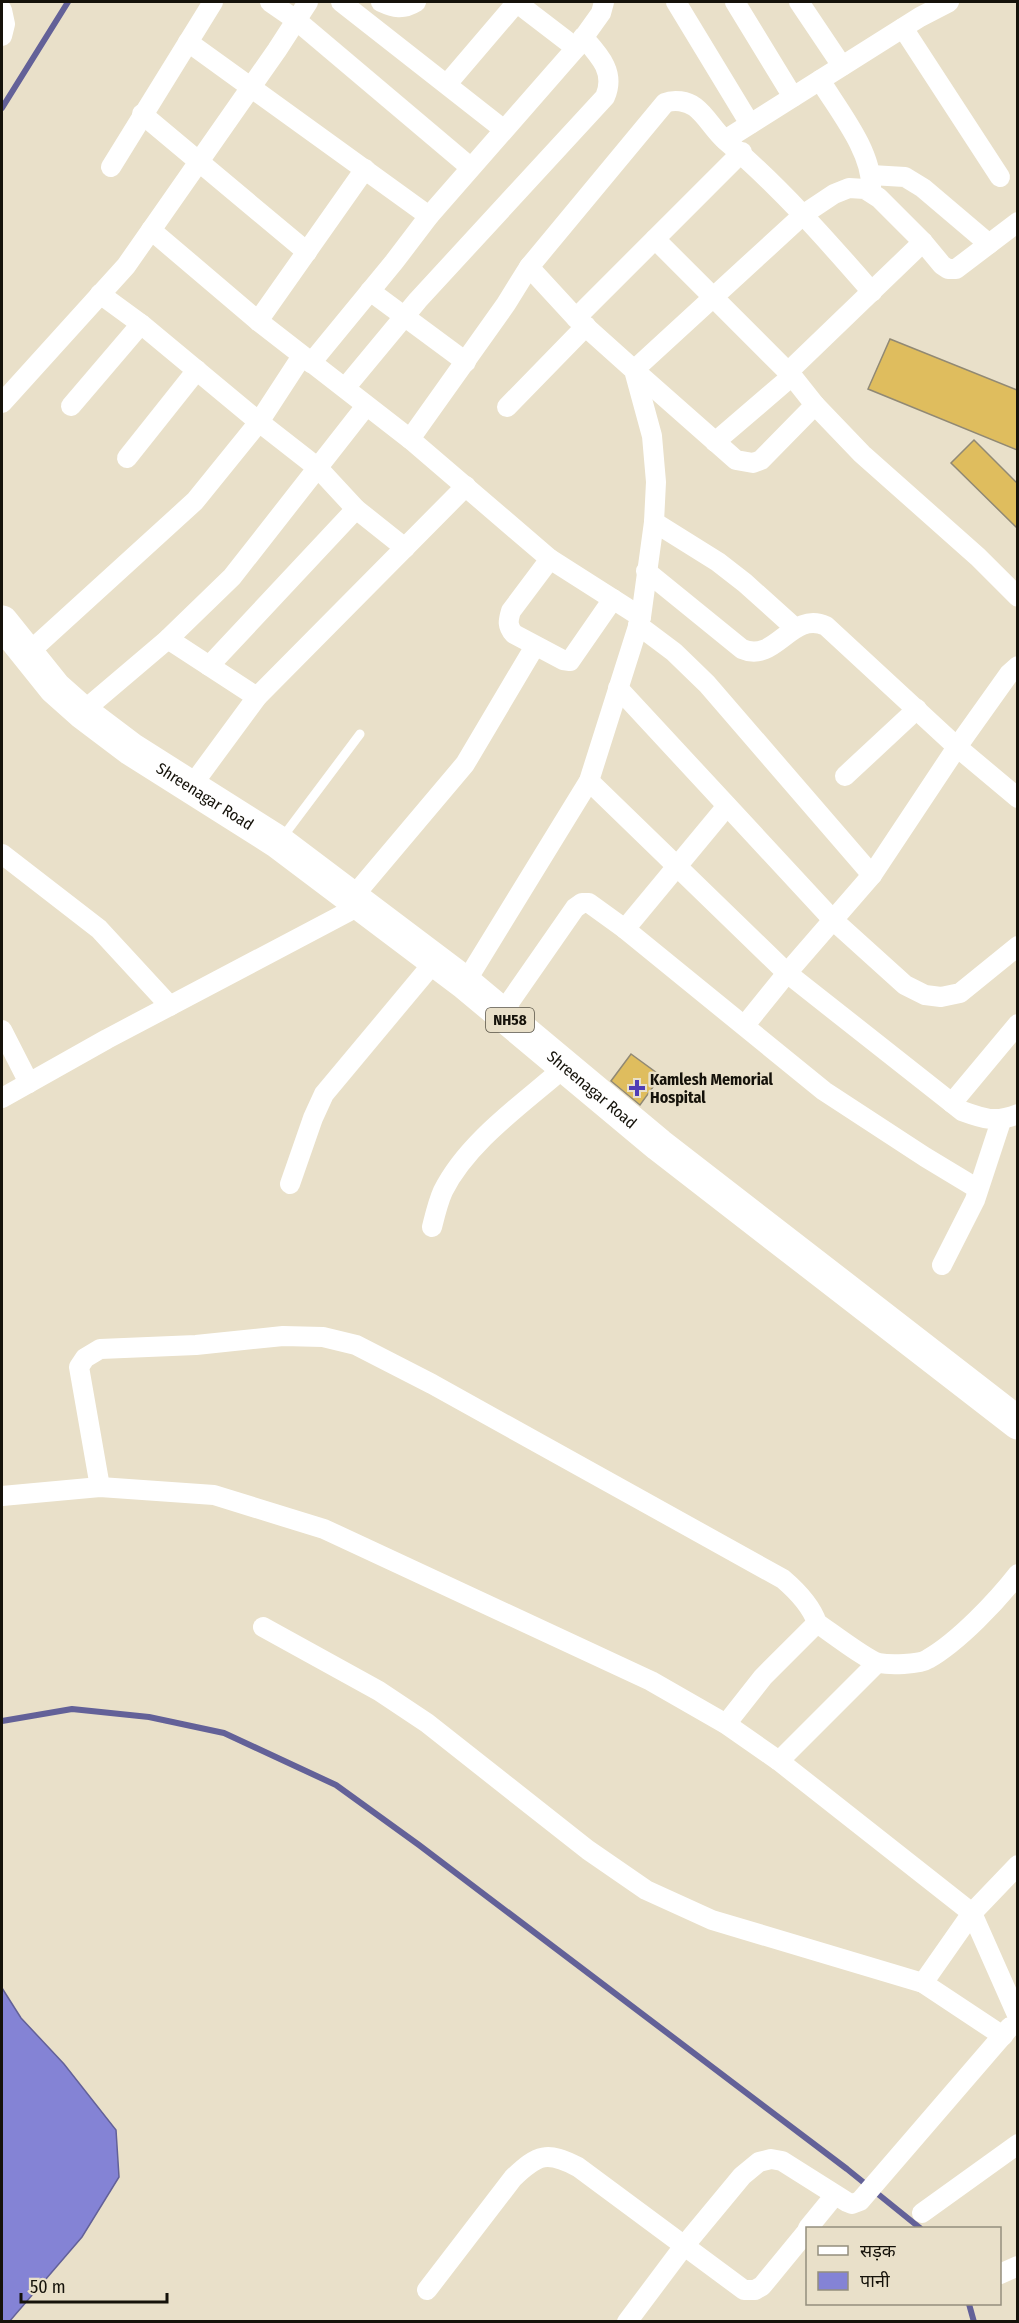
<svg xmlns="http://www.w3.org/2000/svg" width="1019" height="2323" font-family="'Fira Sans Condensed','Noto Sans Devanagari',sans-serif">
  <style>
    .water { fill: #8483d5; stroke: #636198; stroke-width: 1.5 }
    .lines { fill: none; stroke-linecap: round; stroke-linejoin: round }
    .stream { stroke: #636198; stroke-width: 6 }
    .building { fill: #dfbd5e; stroke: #918974; stroke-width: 1.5 }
    .lane { stroke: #fff; stroke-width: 9 }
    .street { stroke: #fff; stroke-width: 20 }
    .highway { stroke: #fff; stroke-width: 33 }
    .poi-dot { fill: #4f3db5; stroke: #e9e0c9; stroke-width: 2 }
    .labels { text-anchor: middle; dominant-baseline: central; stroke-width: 5; stroke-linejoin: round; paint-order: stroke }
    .shield { fill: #e9e0c9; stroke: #555043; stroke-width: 1.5 }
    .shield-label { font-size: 15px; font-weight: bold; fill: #15120a }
    .street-label { font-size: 16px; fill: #15120a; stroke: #e9e0c9 }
    .poi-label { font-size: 16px; font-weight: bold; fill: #15120a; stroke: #e9e0c9; text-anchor: start }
  </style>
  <rect width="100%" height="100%" fill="#e9e0c9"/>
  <path class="water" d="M 2,1988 L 21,2018 L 64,2064 L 116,2130 L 119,2177 L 82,2237 L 9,2322 L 2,2321 Z"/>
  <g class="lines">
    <g class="stream">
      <path d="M 2,108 L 68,2"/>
      <path d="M 2,1721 L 72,1709 L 149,1717 L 224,1733 L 336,1785 L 419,1845 L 847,2169 L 920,2228"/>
      <path d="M 969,2304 L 974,2322"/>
    </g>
  </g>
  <g class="building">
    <path d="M 890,339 L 1017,390 L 1017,450 L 868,389 Z"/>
    <path d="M 974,440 L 1017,483 L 1017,528 L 951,463 Z"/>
    <path d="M 631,1054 L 661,1076 L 640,1105 L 611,1081 Z"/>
  </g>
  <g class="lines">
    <path class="lane" d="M 282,838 L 360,734"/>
    <g class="street">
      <path d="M 270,2 L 296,20 L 470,167"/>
      <path d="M 341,2 L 503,129"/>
      <path d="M 381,2 C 394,8 403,10 416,2"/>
      <path d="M 516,2 L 576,48"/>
      <path d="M 676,2 L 750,124"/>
      <path d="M 735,2 L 793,97"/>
      <path d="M 799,2 L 842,66"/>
      <path d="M 2,10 L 5,24 L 2,36"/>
      <path d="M 903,28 L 1000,177"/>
      <path d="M 188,42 L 429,216"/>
      <path d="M 820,80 C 838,110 872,151 871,187"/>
      <path d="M 447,84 L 517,2"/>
      <path d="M 142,114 L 307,252"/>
      <path d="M 725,140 L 920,17 L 949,2"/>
      <path d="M 111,167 L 213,2"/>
      <path d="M 871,175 L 905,177 L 923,188 L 989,244"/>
      <path d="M 151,230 L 258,321 L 410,439 L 550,559 L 641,617"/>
      <path d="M 655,239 L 792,376 L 815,405 L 761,460 L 753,463 L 736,460 L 634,370 L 804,214 L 834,194 L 849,188 L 865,189 L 879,198 L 923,242 L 942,265 L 948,269 L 956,269 L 1018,222"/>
      <path d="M 529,267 L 665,103 C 674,99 687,101 695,107 C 707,116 714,131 726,141 C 779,186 826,239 872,292"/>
      <path d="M 370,291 L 466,362"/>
      <path d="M 100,294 L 141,324 L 259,422 L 318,468 L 356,509 L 405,548"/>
      <path d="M 576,318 L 742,152"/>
      <path d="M 258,321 L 365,169"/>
      <path d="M 311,363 L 394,262 L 429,216 L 576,48 L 601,13 L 604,2"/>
      <path d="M 788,372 L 923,242"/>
      <path d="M 345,388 L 418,300 L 605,97 C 616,72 599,55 583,37"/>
      <path d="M 2,403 L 126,266 L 277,50 L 308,2"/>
      <path d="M 815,405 L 862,454 L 978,557 L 1018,597"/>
      <path d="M 71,406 L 141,324"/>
      <path d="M 507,407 L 586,326"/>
      <path d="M 410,439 L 506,304 L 529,267 L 576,318 L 634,370 L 652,436 L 656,482 L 654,522 L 641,617 L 589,781 L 465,983"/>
      <path d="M 715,442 L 792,376"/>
      <path d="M 127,458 L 197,370"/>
      <path d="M 654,522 L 718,562 L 745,583 L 795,628"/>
      <path d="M 550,559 L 511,611 C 508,621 507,626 514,634 L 563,660 L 570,661 L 613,599"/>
      <path d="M 646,571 L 742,649 C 776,664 791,610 826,626 L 957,747 L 1018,798"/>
      <path d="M 638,625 L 674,652 L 707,684 L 872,875"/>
      <path d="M 168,639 L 257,697"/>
      <path d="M 27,654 L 195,501 L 259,422 L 302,356"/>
      <path d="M 209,666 L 356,509"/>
      <path d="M 618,688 L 833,920 L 905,985 L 925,995 L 941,997 L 960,993 L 1018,946"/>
      <path d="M 82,712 L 168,639 L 232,577 L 366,406"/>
      <path d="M 845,776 L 917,709"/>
      <path d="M 589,781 L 787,973 L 962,1111 C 984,1119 995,1123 1018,1114"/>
      <path d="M 190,788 L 257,697 L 466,486"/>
      <path d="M 2,854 L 99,929 L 170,1006"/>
      <path d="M 352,898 L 465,764 L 535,646"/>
      <path d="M 625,929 L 727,806"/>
      <path d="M 502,1013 L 575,908 L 582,903 L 589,903 L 625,929 L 824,1091 L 925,1157 L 978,1189"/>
      <path d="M 745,1025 L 787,973 L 872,875 L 957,747 L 1009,674 L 1018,666"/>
      <path d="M 2,1030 L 29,1083"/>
      <path d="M 2,1098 L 107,1039 L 361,905"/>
      <path d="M 952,1103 L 1018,1024"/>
      <path d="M 290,1184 L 313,1118 L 324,1094 L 435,961"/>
      <path d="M 432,1227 C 435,1215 438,1202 443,1191 C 468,1141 524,1103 566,1066"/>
      <path d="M 942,1265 L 975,1200 L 1001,1121"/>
      <path d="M 100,1487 L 79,1367 L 85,1358 L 100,1349 L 196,1345 L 283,1336 L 323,1337 L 356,1345 L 432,1384 L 783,1579 C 797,1591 811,1605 817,1623 C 829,1631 868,1661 879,1663 C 889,1665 919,1665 928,1659 C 958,1642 997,1601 1018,1574"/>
      <path d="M 2,1496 L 100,1487 L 214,1495 L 324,1529 L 651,1681 L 726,1724 L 779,1761 L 972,1913 L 1018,2017"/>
      <path d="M 263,1627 L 379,1691 L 427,1723 L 588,1850 L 646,1890 L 712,1920 L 923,1983 L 1003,2036"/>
      <path d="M 726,1724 L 763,1677 L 817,1623"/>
      <path d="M 779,1761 L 877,1663"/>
      <path d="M 923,1983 L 972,1913 L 1018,1865"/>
      <path d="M 922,2213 L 1018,2144"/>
      <path d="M 808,2228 L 835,2195"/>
      <path d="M 1000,2274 L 1018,2266"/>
      <path d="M 427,2290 L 513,2178 C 538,2154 547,2151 578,2167 L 744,2290 L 755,2290 L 762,2286 L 808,2230"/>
      <path d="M 627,2322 L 684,2246 L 742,2176 L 759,2162 L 771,2159 L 782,2161 L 847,2202 L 852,2204 L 860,2201 L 1010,2027"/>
    </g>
    <path class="highway" id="s1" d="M 2,622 L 55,688 L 82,712 L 131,749 L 278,842 L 465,983 L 659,1145 L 1018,1423"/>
  </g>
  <path class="poi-dot" d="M634 1079h6v6h6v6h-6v6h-6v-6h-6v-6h6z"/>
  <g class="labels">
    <rect class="shield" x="486" y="1008" width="48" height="24" rx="4.5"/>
    <g class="shield-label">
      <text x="510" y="1020">NH58</text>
    </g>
    <g class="street-label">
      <text stroke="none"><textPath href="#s1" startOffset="270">Shreenagar Road</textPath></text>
      <text stroke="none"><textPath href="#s1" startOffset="756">Shreenagar Road</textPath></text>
    </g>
    <g class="poi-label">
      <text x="650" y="1079">Kamlesh Memorial<tspan x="650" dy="18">Hospital</tspan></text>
    </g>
  </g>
  <rect width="1019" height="2323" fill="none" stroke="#15120a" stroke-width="6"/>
  <rect x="806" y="2227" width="195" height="78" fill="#e9e0c9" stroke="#948e7d" stroke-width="1.5"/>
  <rect x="818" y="2246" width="30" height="9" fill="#ffffff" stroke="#948e7d" stroke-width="1.5"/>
  <text x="860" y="2257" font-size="18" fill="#15120a">सड़क</text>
  <rect x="818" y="2272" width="30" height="18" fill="#8483d5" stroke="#948e7d" stroke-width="1.5"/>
  <text x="860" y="2287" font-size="18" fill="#15120a">पानी</text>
  <path d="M21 2293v9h146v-9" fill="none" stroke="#15120a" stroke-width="3"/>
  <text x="30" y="2293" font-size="18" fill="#15120a" stroke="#e9e0c9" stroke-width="4.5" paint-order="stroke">50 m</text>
</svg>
